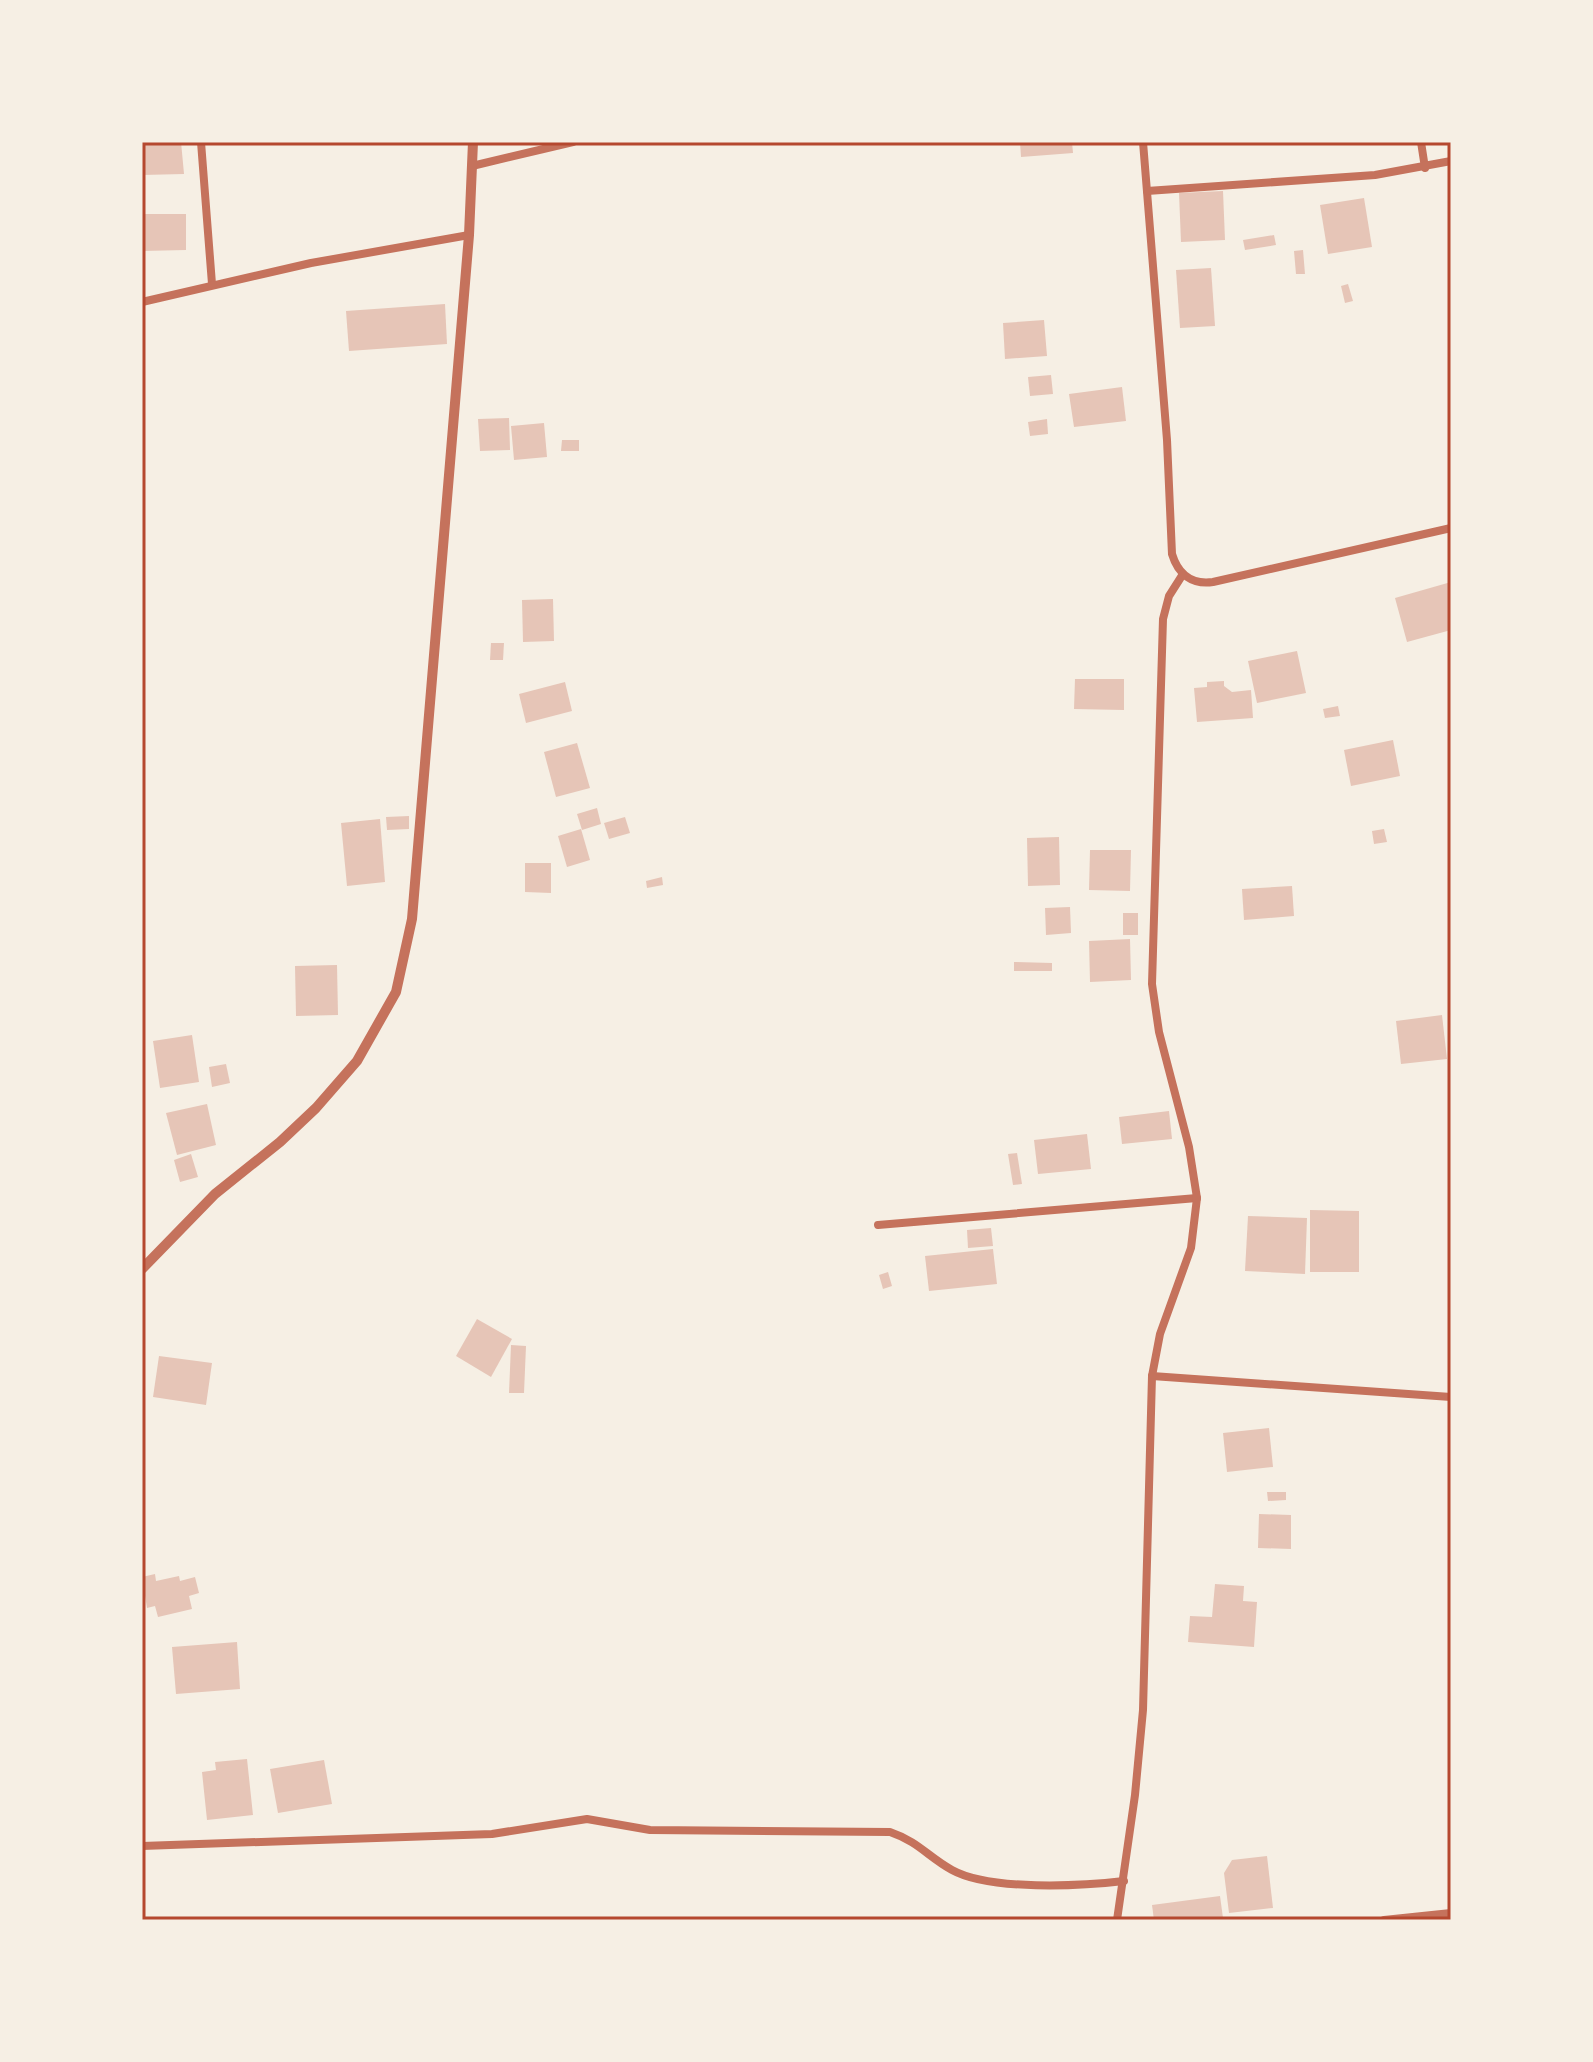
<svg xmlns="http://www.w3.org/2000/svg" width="1593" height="2062" font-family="Lato,sans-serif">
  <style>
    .building { fill: #e6c5b7 }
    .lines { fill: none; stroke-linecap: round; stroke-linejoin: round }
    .minor { stroke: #c5725c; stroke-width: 8 }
    .tertiary { stroke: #c5725c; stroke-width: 10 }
    .neatline { fill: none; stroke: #b5482f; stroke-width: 3 }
  </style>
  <rect width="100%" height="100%" fill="#f6efe4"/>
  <g class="building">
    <path d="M 142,142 L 181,142 L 184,174 L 142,175 Z"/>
    <path d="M 1020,142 L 1072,142 L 1073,153 L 1021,157 Z"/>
    <path d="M 1223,191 L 1225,240 L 1181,242 L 1179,193 Z"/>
    <path d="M 1364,198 L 1372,247 L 1328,254 L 1320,205 Z"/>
    <path d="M 142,214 L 186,214 L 186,250 L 142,251 Z"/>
    <path d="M 1274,235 L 1276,245 L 1245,250 L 1243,240 Z"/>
    <path d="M 1303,250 L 1305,274 L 1296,274 L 1294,251 Z"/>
    <path d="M 1211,268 L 1215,326 L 1180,328 L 1176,270 Z"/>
    <path d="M 1348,284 L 1353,301 L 1345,303 L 1341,286 Z"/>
    <path d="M 445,304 L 447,344 L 349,351 L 346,311 Z"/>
    <path d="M 1044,320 L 1047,356 L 1005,359 L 1003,323 Z"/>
    <path d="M 1051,375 L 1053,394 L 1030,396 L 1028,377 Z"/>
    <path d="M 1122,387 L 1126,421 L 1074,427 L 1069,394 Z"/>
    <path d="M 509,418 L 510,450 L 480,451 L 478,419 Z"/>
    <path d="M 1047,419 L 1048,434 L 1030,436 L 1028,422 Z"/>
    <path d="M 544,423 L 547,457 L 514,460 L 511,426 Z"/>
    <path d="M 562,440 L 579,440 L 579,451 L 561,451 Z"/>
    <path d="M 1451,582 L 1451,630 L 1407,642 L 1395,598 Z"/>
    <path d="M 553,599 L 554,641 L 523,642 L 522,600 Z"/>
    <path d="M 491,643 L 504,643 L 503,660 L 490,660 Z"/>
    <path d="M 1297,651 L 1306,693 L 1257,703 L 1248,661 Z"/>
    <path d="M 1075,679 L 1124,679 L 1124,710 L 1074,709 Z"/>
    <path d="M 1224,681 L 1224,686 L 1232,692 L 1251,690 L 1253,718 L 1197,722 L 1194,688 L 1207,687 L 1207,682 Z"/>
    <path d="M 565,682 L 572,711 L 526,723 L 519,694 Z"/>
    <path d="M 1338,706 L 1340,716 L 1325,718 L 1323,709 Z"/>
    <path d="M 1393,740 L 1400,776 L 1351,786 L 1344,750 Z"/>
    <path d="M 577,743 L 590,788 L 556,797 L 544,752 Z"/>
    <path d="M 597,808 L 601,824 L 582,830 L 577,814 Z"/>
    <path d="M 409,816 L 409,829 L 387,830 L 386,817 Z"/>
    <path d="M 625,817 L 630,833 L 609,839 L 604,823 Z"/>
    <path d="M 380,819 L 385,882 L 347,886 L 341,823 Z"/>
    <path d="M 581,829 L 590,860 L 567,867 L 558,836 Z"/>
    <path d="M 1384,829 L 1387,842 L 1374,844 L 1372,831 Z"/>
    <path d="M 1059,837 L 1060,885 L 1028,886 L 1027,838 Z"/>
    <path d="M 1090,850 L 1131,850 L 1130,891 L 1089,890 Z"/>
    <path d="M 525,863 L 551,863 L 551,893 L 525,892 Z"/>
    <path d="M 662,877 L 663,885 L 647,888 L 646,881 Z"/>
    <path d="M 1292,886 L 1294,916 L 1244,920 L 1242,889 Z"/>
    <path d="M 1070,907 L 1071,933 L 1046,935 L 1045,908 Z"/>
    <rect x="1123" y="913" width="15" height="22"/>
    <path d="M 1130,939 L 1131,980 L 1090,982 L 1089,941 Z"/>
    <path d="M 1014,962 L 1052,963 L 1052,971 L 1014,971 Z"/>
    <path d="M 337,965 L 338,1015 L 296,1016 L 295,966 Z"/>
    <path d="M 1442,1015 L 1447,1059 L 1401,1064 L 1396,1021 Z"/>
    <path d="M 192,1035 L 199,1082 L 160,1088 L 153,1041 Z"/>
    <path d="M 226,1064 L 230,1083 L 212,1087 L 209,1067 Z"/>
    <path d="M 207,1104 L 216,1145 L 177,1155 L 166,1113 Z"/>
    <path d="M 1169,1111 L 1172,1139 L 1122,1144 L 1119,1117 Z"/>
    <path d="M 1087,1134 L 1091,1169 L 1038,1174 L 1034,1140 Z"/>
    <path d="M 1017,1153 L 1022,1184 L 1013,1185 L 1008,1154 Z"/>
    <path d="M 191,1154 L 198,1177 L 180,1182 L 174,1160 Z"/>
    <path d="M 1310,1210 L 1359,1211 L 1359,1272 L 1310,1272 Z"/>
    <path d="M 1248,1216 L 1307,1218 L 1305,1274 L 1245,1271 Z"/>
    <path d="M 991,1228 L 993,1246 L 968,1248 L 967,1230 Z"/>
    <path d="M 993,1249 L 997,1284 L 929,1291 L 925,1256 Z"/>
    <path d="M 888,1272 L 892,1286 L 883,1289 L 879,1275 Z"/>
    <path d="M 477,1319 L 512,1339 L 491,1377 L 456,1356 Z"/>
    <path d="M 511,1345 L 526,1346 L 524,1393 L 509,1393 Z"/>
    <path d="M 159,1356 L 212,1363 L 206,1405 L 153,1397 Z"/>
    <path d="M 1269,1428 L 1273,1467 L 1227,1472 L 1223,1433 Z"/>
    <path d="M 1267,1492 L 1286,1492 L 1286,1500 L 1268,1501 Z"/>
    <path d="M 1259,1514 L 1291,1515 L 1291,1549 L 1258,1548 Z"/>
    <path d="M 155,1574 L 156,1581 L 179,1576 L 180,1581 L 195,1577 L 199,1593 L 189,1596 L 192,1609 L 158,1617 L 155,1606 L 147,1608 L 142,1577 Z"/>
    <path d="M 1215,1584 L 1244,1586 L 1243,1601 L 1257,1602 L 1254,1647 L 1188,1642 L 1190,1616 L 1212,1617 Z"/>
    <path d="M 237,1642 L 240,1689 L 176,1694 L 172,1647 Z"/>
    <path d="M 247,1759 L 253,1815 L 207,1820 L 202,1772 L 216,1770 L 215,1762 Z"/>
    <path d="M 324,1760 L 332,1804 L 278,1813 L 270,1769 Z"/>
    <path d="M 1267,1856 L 1273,1908 L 1229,1913 L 1224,1873 L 1232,1860 Z"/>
    <path d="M 1220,1896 L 1223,1918 L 1154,1920 L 1152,1905 Z"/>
  </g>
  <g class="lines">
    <g class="minor">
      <path d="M 201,142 L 212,284"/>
      <path d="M 1143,142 L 1167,440 L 1172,554 C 1178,574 1192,585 1213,582 L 1451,528"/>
      <path d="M 1421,142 L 1425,168"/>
      <path d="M 472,166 L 573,142"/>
      <path d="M 1147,191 L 1375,175 L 1451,161"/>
      <path d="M 142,302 L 311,263 L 469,235"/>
      <path d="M 878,1225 L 1197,1198"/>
      <path d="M 1152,1376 L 1451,1397"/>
      <path d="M 142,1846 L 492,1834 L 587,1819 L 650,1830 L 890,1832 C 919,1842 927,1856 952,1870 C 990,1891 1081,1886 1124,1881"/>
      <path d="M 1117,1920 L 1135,1795 L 1143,1710 L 1152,1376 L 1160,1334 L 1191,1248 L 1197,1198 L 1189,1147 L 1159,1032 L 1152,984 L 1163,619 L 1169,596 L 1183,574"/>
      <path d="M 1384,1920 L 1451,1913"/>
    </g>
    <path class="tertiary" d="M 142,1269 L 215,1194 L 280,1142 L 316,1108 L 357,1061 L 396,992 L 412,919 L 469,235 L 473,142"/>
  </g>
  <rect width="1593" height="2062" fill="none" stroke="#f6efe4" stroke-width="288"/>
  <rect x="144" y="144" width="1305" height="1774" class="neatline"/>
</svg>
